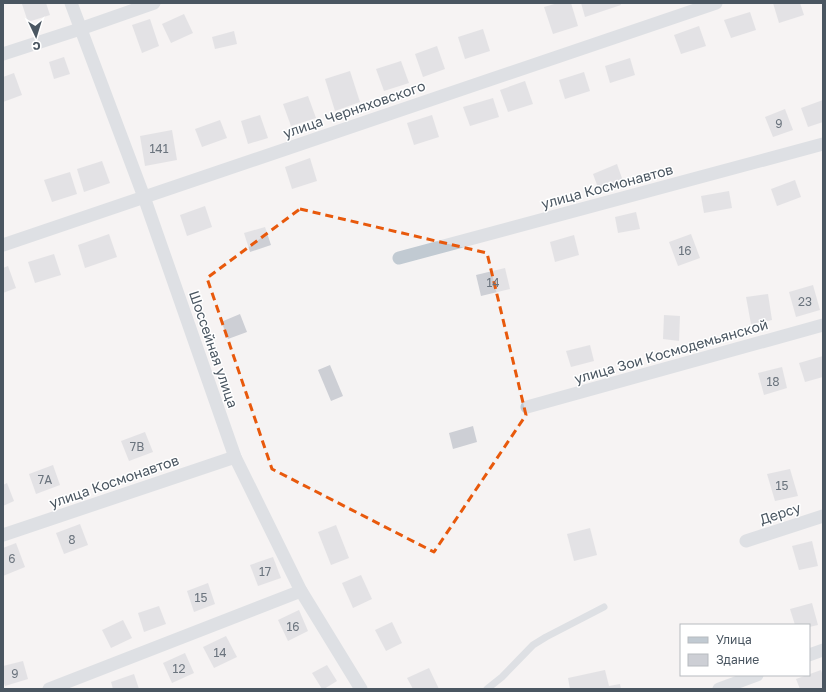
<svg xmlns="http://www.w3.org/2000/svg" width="826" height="692" font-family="'Golos Text',sans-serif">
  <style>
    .building { fill: #cdcfd5 }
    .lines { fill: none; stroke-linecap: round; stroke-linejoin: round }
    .service { stroke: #c1cad2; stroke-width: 7 }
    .minor { stroke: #c1cad2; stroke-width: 13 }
    .marked { fill: none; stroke: #e8590c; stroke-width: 3; stroke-dasharray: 8 5; stroke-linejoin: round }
    .labels { text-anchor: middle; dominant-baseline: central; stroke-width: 3; stroke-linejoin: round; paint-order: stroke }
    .number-label { font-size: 12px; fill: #6b747e }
    .street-label { font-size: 14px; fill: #4a5661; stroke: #fff }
  </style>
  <rect width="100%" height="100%" fill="#f5f3f3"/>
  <g class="building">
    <path d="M 24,3 L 46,3 L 50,15 L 28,22 L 22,4 Z"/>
    <path d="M 558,3 L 571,3 L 578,26 L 553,34 L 544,7 Z"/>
    <path d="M 581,3 L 620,3 L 621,5 L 585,17 Z"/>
    <path d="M 773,3 L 800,3 L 804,15 L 779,23 Z"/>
    <path d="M 750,12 L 756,30 L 731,38 L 724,20 Z"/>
    <path d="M 184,14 L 193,33 L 171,43 L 162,24 Z"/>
    <path d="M 150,19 L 159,46 L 142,53 L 132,25 Z"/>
    <path d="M 699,26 L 706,46 L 681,54 L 674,35 Z"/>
    <path d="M 483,29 L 490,51 L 465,59 L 458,37 Z"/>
    <path d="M 234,31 L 237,44 L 215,49 L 212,37 Z"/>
    <path d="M 437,46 L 445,69 L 423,77 L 415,54 Z"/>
    <path d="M 64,57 L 70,74 L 54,79 L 49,62 Z"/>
    <path d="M 630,58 L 635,75 L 610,83 L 605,66 Z"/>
    <path d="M 401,61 L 409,83 L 384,91 L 376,69 Z"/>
    <path d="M 350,71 L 360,102 L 335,111 L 325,79 Z"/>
    <path d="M 584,72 L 590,91 L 565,99 L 559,80 Z"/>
    <path d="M 14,73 L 22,95 L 3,102 L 3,77 Z"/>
    <path d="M 525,81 L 533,104 L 508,112 L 500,90 Z"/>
    <path d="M 308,96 L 316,118 L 291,126 L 283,104 Z"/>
    <path d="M 493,98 L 499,117 L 470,126 L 463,107 Z"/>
    <path d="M 823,100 L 823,122 L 808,127 L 801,108 Z"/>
    <path d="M 785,109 L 793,130 L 773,137 L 765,117 Z"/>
    <path d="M 260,115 L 268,138 L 248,144 L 241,121 Z"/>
    <path d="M 432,115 L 439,137 L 414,145 L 407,123 Z"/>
    <path d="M 220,120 L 227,138 L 202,147 L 195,129 Z"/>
    <path d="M 172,130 L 177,160 L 145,166 L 140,136 Z"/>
    <path d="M 310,158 L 317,181 L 292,189 L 285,167 Z"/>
    <path d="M 102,161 L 110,183 L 84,192 L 77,169 Z"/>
    <path d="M 617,164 L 624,184 L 600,193 L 593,174 Z"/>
    <path d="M 70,172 L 77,194 L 52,202 L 44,180 Z"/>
    <path d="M 795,180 L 801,197 L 777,206 L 771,189 Z"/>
    <path d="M 729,191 L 732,208 L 704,213 L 701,196 Z"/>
    <path d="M 205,206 L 212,227 L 187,236 L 180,215 Z"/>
    <path d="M 636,212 L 640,229 L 618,233 L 615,217 Z"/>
    <path d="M 265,227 L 271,245 L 250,252 L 244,233 Z"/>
    <path d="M 109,234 L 117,257 L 85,268 L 78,245 Z"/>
    <path d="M 691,234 L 700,258 L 678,266 L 669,242 Z"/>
    <path d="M 574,235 L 579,255 L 555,262 L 550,242 Z"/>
    <path d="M 54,254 L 61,275 L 35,283 L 28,262 Z"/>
    <path d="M 8,266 L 16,288 L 3,293 L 3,268 Z"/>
    <path d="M 505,268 L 510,289 L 481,296 L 476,275 Z"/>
    <path d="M 813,285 L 820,310 L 796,317 L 789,292 Z"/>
    <path d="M 768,294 L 772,320 L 751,324 L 746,297 Z"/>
    <path d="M 240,314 L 247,332 L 228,339 L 221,322 Z"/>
    <path d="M 664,315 L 680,316 L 679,341 L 663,339 Z"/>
    <path d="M 590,345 L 594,361 L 571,367 L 566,351 Z"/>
    <path d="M 823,356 L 823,377 L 805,382 L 799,363 Z"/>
    <path d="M 330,365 L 343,396 L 331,401 L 318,370 Z"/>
    <path d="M 782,367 L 787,388 L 764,395 L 758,373 Z"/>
    <path d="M 473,426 L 477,442 L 453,449 L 449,433 Z"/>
    <path d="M 145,432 L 153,452 L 129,461 L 121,441 Z"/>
    <path d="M 53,465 L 60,485 L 36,494 L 29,474 Z"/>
    <path d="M 790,469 L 798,496 L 775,501 L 767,474 Z"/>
    <path d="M 7,483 L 14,501 L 3,506 L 3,485 Z"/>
    <path d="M 80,524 L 88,545 L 64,554 L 56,533 Z"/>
    <path d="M 336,525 L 349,558 L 331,565 L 318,532 Z"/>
    <path d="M 590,528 L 597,555 L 574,561 L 567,534 Z"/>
    <path d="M 812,541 L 818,566 L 799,570 L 792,546 Z"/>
    <path d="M 16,543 L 25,567 L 3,576 L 3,548 Z"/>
    <path d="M 273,557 L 281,578 L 258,586 L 250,565 Z"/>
    <path d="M 361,575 L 372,599 L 353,608 L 342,583 Z"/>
    <path d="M 208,583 L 215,604 L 194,612 L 187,591 Z"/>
    <path d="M 812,603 L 818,625 L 809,627 L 809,625 L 795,625 L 790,609 Z"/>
    <path d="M 159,606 L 166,624 L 144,632 L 138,613 Z"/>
    <path d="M 299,610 L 308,631 L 288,641 L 278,620 Z"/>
    <path d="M 123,620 L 132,638 L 111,648 L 102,630 Z"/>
    <path d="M 392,622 L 402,643 L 386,651 L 375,630 Z"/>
    <path d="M 226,636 L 237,657 L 214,668 L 203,647 Z"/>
    <path d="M 185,653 L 194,673 L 172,683 L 163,663 Z"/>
    <path d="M 23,661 L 28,679 L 5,686 L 3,681 L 3,666 Z"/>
    <path d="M 327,665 L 337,681 L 324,689 L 322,689 L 312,673 Z"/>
    <path d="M 429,668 L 439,689 L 413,689 L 407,678 Z"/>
    <path d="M 605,670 L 609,686 L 620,684 L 621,689 L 570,689 L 568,678 Z"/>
    <path d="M 821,670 L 823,676 L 823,689 L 800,689 L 796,679 Z"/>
    <path d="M 134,674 L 139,689 L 113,689 L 111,682 Z"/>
  </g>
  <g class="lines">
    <path class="service" d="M 487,689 L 502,677 L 533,645 L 546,637 L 604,607"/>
    <g class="minor">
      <path d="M 71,3 L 144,197 L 235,457 L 301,591 L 361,689"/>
      <path d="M 3,54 L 80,29 L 154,3"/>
      <path d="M 3,245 L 716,3"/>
      <path d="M 399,258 L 823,144"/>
      <path d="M 527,407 L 823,325"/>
      <path d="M 3,535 L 235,457"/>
      <path d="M 746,541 L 823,516"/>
      <path d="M 809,655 L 823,650"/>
      <path d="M 49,689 L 301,591"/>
      <path d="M 719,689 L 757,675"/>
    </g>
  </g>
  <path d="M0 0H826V692H0ZM 300,209 L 487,253 L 526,415 L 434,552 L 272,469 L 207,278 Z" fill="#f5f3f3" fill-opacity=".55" fill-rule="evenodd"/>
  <path class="marked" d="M 300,209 L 487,253 L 526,415 L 434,552 L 272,469 L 207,278 Z"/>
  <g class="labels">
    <g class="number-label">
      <text x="779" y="123">9</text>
      <text x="159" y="148">141</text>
      <text x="685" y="250">16</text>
      <text x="493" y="282">14</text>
      <text x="805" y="301">23</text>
      <text x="773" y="381">18</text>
      <text x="137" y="446">7В</text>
      <text x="45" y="479">7А</text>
      <text x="782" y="485">15</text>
      <text x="72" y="539">8</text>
      <text x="12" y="558">6</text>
      <text x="265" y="571">17</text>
      <text x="201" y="597">15</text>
      <text x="293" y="626">16</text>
      <text x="220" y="652">14</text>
      <text x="179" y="668">12</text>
      <text x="15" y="673">9</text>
    </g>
    <g class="street-label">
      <text transform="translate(354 109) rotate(-19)">улица Черняховского</text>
      <text transform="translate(607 186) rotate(-15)">улица Космонавтов</text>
      <text transform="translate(214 349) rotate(71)">Шоссейная улица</text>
      <text transform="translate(671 351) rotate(-16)">улица Зои Космодемьянской</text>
      <text transform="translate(114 481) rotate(-19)">улица Космонавтов</text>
      <text transform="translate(780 513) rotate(-18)">Дерсу</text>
    </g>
  </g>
  <rect width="826" height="692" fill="none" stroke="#4a5661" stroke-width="8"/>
  <rect x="680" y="624" width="130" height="52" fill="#ffffff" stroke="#b7bbc0"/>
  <rect x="688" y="637" width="20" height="6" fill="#c1cad2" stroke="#b7bbc0"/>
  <text x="716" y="644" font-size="12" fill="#4a5661">Улица</text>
  <rect x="688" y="654" width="20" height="12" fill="#cdcfd5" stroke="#b7bbc0"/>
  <text x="716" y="664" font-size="12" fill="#4a5661">Здание</text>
  <g transform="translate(36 36) rotate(176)" stroke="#ffffff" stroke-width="3" paint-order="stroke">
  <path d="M0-3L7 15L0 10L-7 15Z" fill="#4a5661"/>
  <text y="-6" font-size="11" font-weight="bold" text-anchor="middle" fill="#4a5661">С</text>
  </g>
</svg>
